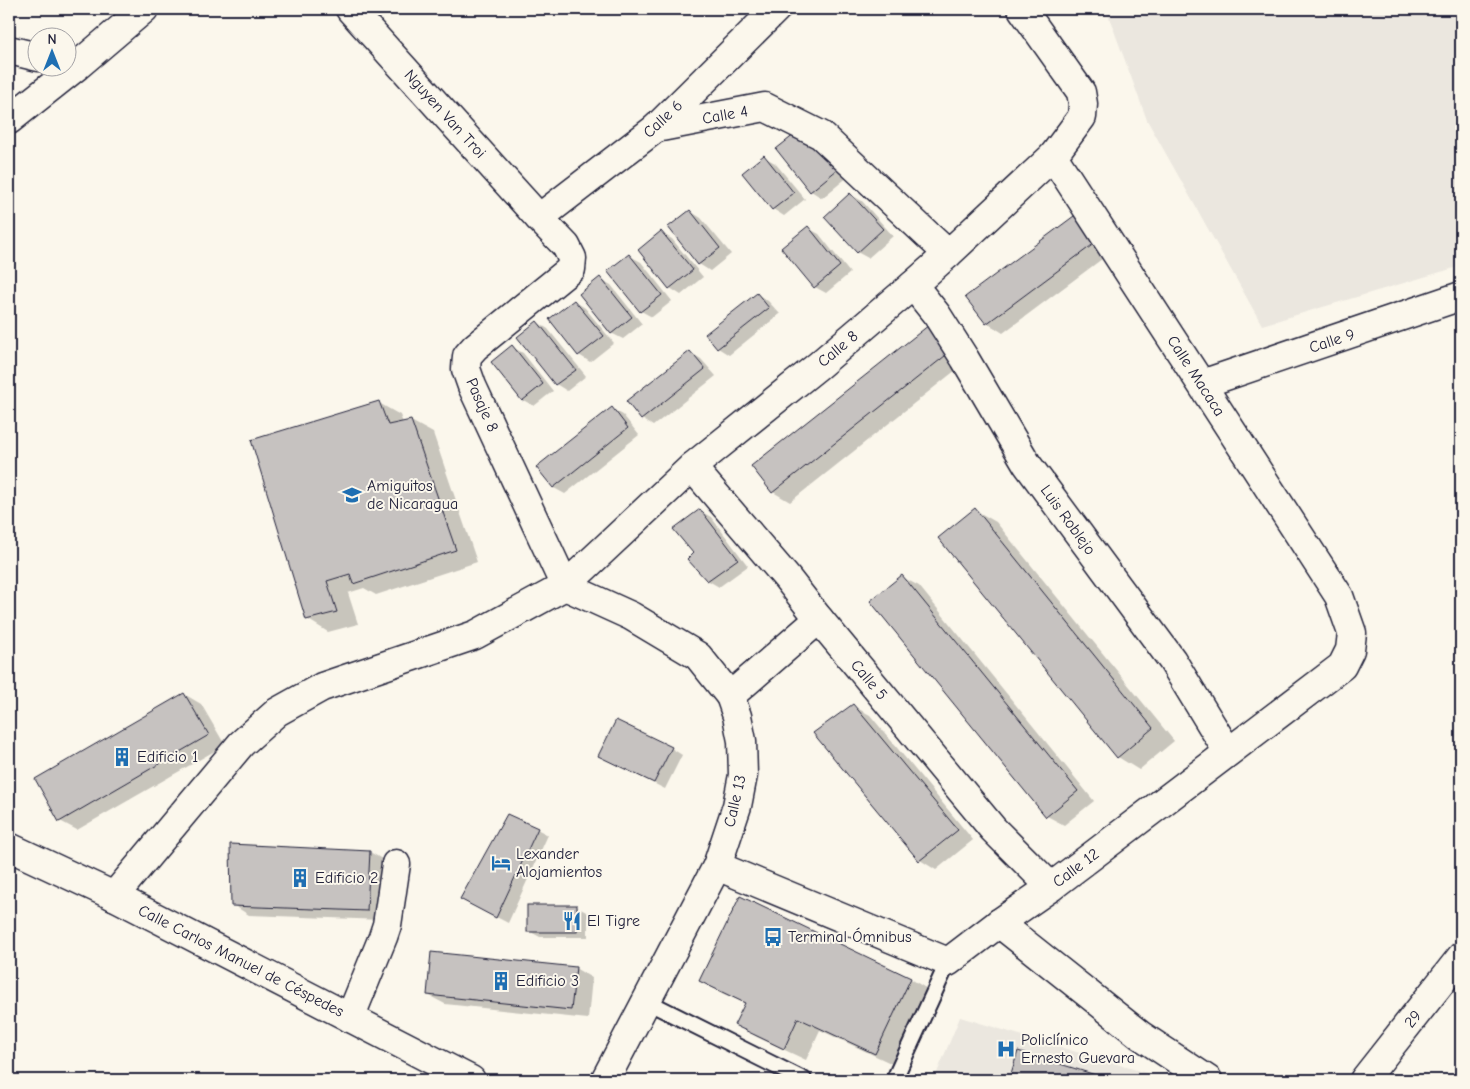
<svg xmlns="http://www.w3.org/2000/svg" width="1470" height="1089" font-family="'Comic Neue',sans-serif">
  <style>
    .built { fill: #ebe7df }
    .shadow { fill: #0003 }
    .building { fill: #c6c2c0; stroke: #22223b }
    .lines { fill: none; stroke-linecap: round; stroke-linejoin: round }
    .lane-casing { stroke: #22223b; stroke-width: 19 }
    .street-casing { stroke: #22223b; stroke-width: 31 }
    .secondary-casing { stroke: #22223b; stroke-width: 31 }
    .lane { stroke: #fbf7ec; stroke-width: 15 }
    .street { stroke: #fbf7ec; stroke-width: 28 }
    .secondary { stroke: #fbf7ec; stroke-width: 28 }
    .labels { text-anchor: middle; dominant-baseline: central; stroke-width: 4; stroke-linejoin: round; paint-order: stroke }
    .street-label { font-size: 16px; fill: #22223b; stroke: #fbf7ec }
    .poi-label { font-size: 16px; fill: #22223b; stroke: #fbf7ec; text-anchor: start }
  </style>
  <rect width="100%" height="100%" fill="#fbf7ec"/>
  <filter id="ink" filterUnits="userSpaceOnUse"><feTurbulence type="fractalNoise" baseFrequency=".02" numOctaves="2"/><feDisplacementMap in="SourceGraphic" scale="10" xChannelSelector="R" yChannelSelector="G"/><feConvolveMatrix kernelMatrix="1 2 1 2 8 2 1 2 1" color-interpolation-filters="sRGB"/></filter>
  <g filter="url(#ink)">
    <g class="built">
      <path d="M 1106,9 L 1461,9 L 1461,266 L 1262,325 L 1147,120 Z"/>
      <path d="M 960,1017 L 1170,1080 L 934,1080 Z"/>
    </g>
    <g class="shadow">
      <path d="M 804,128 L 849,176 L 822,198 L 811,191 Z"/>
      <path d="M 764,157 L 775,163 L 805,199 L 784,216 L 773,209 Z"/>
      <path d="M 851,195 L 862,201 L 893,236 L 868,258 L 857,252 Z"/>
      <path d="M 690,211 L 701,218 L 731,254 L 710,271 L 699,264 Z"/>
      <path d="M 1078,214 L 1114,250 L 1003,333 L 987,323 Z"/>
      <path d="M 808,228 L 819,234 L 850,273 L 826,293 L 815,287 Z"/>
      <path d="M 661,233 L 672,239 L 703,277 L 681,295 L 670,288 L 640,250 Z"/>
      <path d="M 630,256 L 641,262 L 672,301 L 652,317 L 641,311 Z"/>
      <path d="M 600,279 L 611,285 L 642,324 L 623,339 L 611,333 Z"/>
      <path d="M 757,294 L 768,301 L 780,314 L 729,355 L 718,348 L 707,334 Z"/>
      <path d="M 574,301 L 585,308 L 614,343 L 590,362 L 579,355 L 551,320 Z"/>
      <path d="M 537,322 L 548,329 L 586,376 L 567,391 L 556,384 L 519,337 Z"/>
      <path d="M 929,326 L 966,362 L 790,502 L 773,492 Z"/>
      <path d="M 512,347 L 523,353 L 553,391 L 534,406 L 523,400 Z"/>
      <path d="M 690,352 L 701,359 L 716,376 L 653,426 L 642,419 Z"/>
      <path d="M 379,403 L 400,415 L 403,423 L 411,421 L 433,433 L 477,562 L 376,595 L 364,588 L 348,593 L 358,624 L 328,632 L 307,619 Z"/>
      <path d="M 612,409 L 623,415 L 639,435 L 565,494 L 554,488 L 538,467 Z"/>
      <path d="M 975,510 L 996,522 L 1174,741 L 1139,770 L 1118,757 Z"/>
      <path d="M 700,511 L 711,517 L 748,566 L 719,587 L 707,580 L 694,553 Z"/>
      <path d="M 902,577 L 919,586 L 1094,801 L 1064,825 L 1047,816 Z"/>
      <path d="M 184,694 L 201,704 L 225,745 L 77,830 L 60,821 Z"/>
      <path d="M 853,706 L 870,715 L 973,840 L 936,870 L 920,860 Z"/>
      <path d="M 671,748 L 682,755 L 665,789 L 611,762 Z"/>
      <path d="M 537,829 L 548,835 L 508,923 L 473,905 Z"/>
      <path d="M 231,846 L 370,852 L 387,862 L 383,920 L 249,915 L 233,905 Z"/>
      <path d="M 741,898 L 911,979 L 932,992 L 897,1066 L 820,1030 L 806,1060 L 757,1037 L 736,1024 L 746,1004 L 722,993 L 700,981 Z"/>
      <path d="M 529,907 L 577,907 L 588,913 L 588,937 L 540,937 L 529,931 Z"/>
      <path d="M 575,968 L 592,978 L 588,1019 L 445,1004 L 428,995 Z"/>
      <path d="M 1018,1053 L 1108,1080 L 1010,1080 Z"/>
    </g>
    <g class="building">
      <path d="M 804,127 L 838,169 L 810,192 L 776,149 Z"/>
      <path d="M 764,155 L 794,193 L 772,210 L 742,173 Z"/>
      <path d="M 850,193 L 883,229 L 857,253 L 824,217 Z"/>
      <path d="M 690,210 L 720,248 L 698,265 L 668,227 Z"/>
      <path d="M 1078,213 L 1099,240 L 986,324 L 965,297 Z"/>
      <path d="M 808,226 L 840,266 L 814,288 L 781,248 Z"/>
      <path d="M 661,231 L 693,270 L 669,289 L 638,250 Z"/>
      <path d="M 629,254 L 662,295 L 640,312 L 607,271 Z"/>
      <path d="M 600,277 L 632,317 L 611,334 L 579,294 Z"/>
      <path d="M 757,293 L 769,308 L 717,349 L 705,334 Z"/>
      <path d="M 574,300 L 604,336 L 578,356 L 549,319 Z"/>
      <path d="M 537,321 L 576,370 L 555,385 L 517,337 Z"/>
      <path d="M 929,325 L 950,352 L 772,493 L 751,466 Z"/>
      <path d="M 512,345 L 543,384 L 522,401 L 491,362 Z"/>
      <path d="M 690,351 L 705,369 L 641,420 L 626,401 Z"/>
      <path d="M 379,401 L 388,425 L 411,420 L 456,550 L 353,584 L 350,574 L 327,581 L 337,612 L 306,620 L 251,440 Z"/>
      <path d="M 612,407 L 628,428 L 553,488 L 536,467 Z"/>
      <path d="M 975,508 L 1153,728 L 1117,758 L 938,538 Z"/>
      <path d="M 700,509 L 738,559 L 707,581 L 687,559 L 693,553 L 673,529 Z"/>
      <path d="M 902,575 L 1078,791 L 1046,817 L 870,601 Z"/>
      <path d="M 184,693 L 209,735 L 59,822 L 35,779 Z"/>
      <path d="M 853,704 L 958,830 L 919,861 L 813,733 Z"/>
      <path d="M 616,720 L 672,747 L 654,783 L 598,756 Z"/>
      <path d="M 507,814 L 538,828 L 496,918 L 460,899 Z"/>
      <path d="M 230,844 L 370,851 L 367,911 L 231,906 Z"/>
      <path d="M 740,896 L 911,978 L 875,1054 L 798,1018 L 784,1049 L 734,1025 L 745,1003 L 699,981 Z"/>
      <rect x="527" y="905" width="50" height="27"/>
      <path d="M 431,952 L 576,967 L 571,1010 L 427,995 Z"/>
      <path d="M 1018,1051 L 1112,1080 L 1009,1080 Z"/>
    </g>
    <g class="lines">
      <g class="lane-casing">
        <g id="lane">
          <path d="M 646,1001 L 804,1080"/>
          <path d="M 894,1080 L 948,962"/>
        </g>
      </g>
      <g class="street-casing">
        <g id="street">
          <path d="M 350,9 L 539,218 L 566,246 L 572,258 L 571,269 L 475,347 L 467,356 L 466,369 L 472,386 L 565,586"/>
          <path d="M 9,50 L 38,57"/>
          <path d="M 9,120 L 77,66 L 144,9"/>
          <path d="M 656,128 L 765,107 L 821,135 L 948,254"/>
          <path d="M 539,218 L 656,128 L 776,9"/>
          <path d="M 913,285 L 937,315 L 965,359 L 1027,464 L 1172,660 L 1228,752"/>
          <path d="M 1202,384 L 1461,296"/>
          <path d="M 692,467 L 787,578 L 819,619 L 993,829 L 1051,887"/>
          <path d="M 565,586 L 631,616 L 698,656 L 730,696 L 737,716 L 742,741 L 743,775 L 737,806 L 717,866 L 605,1080"/>
          <path d="M 730,696 L 819,619"/>
          <path d="M 717,866 L 948,962 L 999,923 L 1051,887 L 1342,666 L 1350,650 L 1352,633 L 1339,596 L 1053,156"/>
          <path d="M 114,896 L 241,744 L 277,712 L 322,687 L 475,635 L 565,586 L 692,467 L 819,365 L 913,285 L 948,254 L 1053,156 L 1082,117 L 1083,104 L 1081,92 L 1022,9"/>
          <path d="M 999,923 L 1140,1035 L 1208,1080"/>
          <path d="M 350,1018 L 383,937 L 387,925 L 396,864"/>
          <path d="M 1364,1080 L 1461,957"/>
        </g>
      </g>
      <g class="secondary-casing">
        <path id="secondary" d="M 9,847 L 114,896 L 471,1080"/>
      </g>
      <use href="#lane" class="lane"/>
      <use href="#street" class="street"/>
      <use href="#secondary" class="secondary"/>
    </g>
  </g>
  <defs>
    <g id="school-bare" transform="scale(1.5)"><path d="M0-5L7-2L0 1L-7-2ZM-4 1L0 2.5L4 1V4Q0 6-4 4Z" fill="#1f6fb2" stroke="#fbf7ec" stroke-width="2.5" paint-order="stroke"/></g>
    <g id="building-bare" transform="scale(1.5)"><path d="M-4-6H4V6H1V3H-1V6H-4ZM-2.5-4.3h1.7v1.8h-1.7ZM.8-4.3h1.7v1.8H.8ZM-2.5-1h1.7V.8h-1.7ZM.8-1h1.7V.8H.8Z" fill="#1f6fb2" stroke="#fbf7ec" stroke-width="2.5" paint-order="stroke"/></g>
    <g id="hotel-bare" transform="scale(1.5)"><path d="M-6-4.5h1.5V1H6V5H4.5V3h-9V5H-6ZM-4 0a1.8 1.8 0 1 1 3.6 0ZM.5 0V-2.5h3Q6-2.5 6 0Z" fill="#1f6fb2" stroke="#fbf7ec" stroke-width="2.5" paint-order="stroke"/></g>
    <g id="restaurant-bare" transform="scale(1.5)"><path d="M-5-6h1v4h1v-4h1v4h1v-4h1v5L-1.5 .5V6h-2V.5L-5-1ZM5-6V6H3V1.5H1.5Q1.5-4 5-6Z" fill="#1f6fb2" stroke="#fbf7ec" stroke-width="2.5" paint-order="stroke"/></g>
    <g id="bus-bare" transform="scale(1.5)"><path d="M-5-6H5V4H4V6H2V4H-2V6H-4V4H-5ZM-3.5-4V0h7V-4ZM-3.5 1.2v1.5H-2V1.2ZM2 1.2v1.5H3.5V1.2Z" fill="#1f6fb2" stroke="#fbf7ec" stroke-width="2.5" paint-order="stroke"/></g>
    <g id="hospital-bare" transform="scale(1.5)"><path d="M-5-5h3v3.5h4V-5h3V5h-3V1.5h-4V5h-3Z" fill="#1f6fb2" stroke="#fbf7ec" stroke-width="2.5" paint-order="stroke"/></g>
  </defs>
  <g fill-rule="evenodd">
    <use href="#school-bare" x="352" y="495"/>
    <use href="#building-bare" x="122" y="757"/>
    <use href="#hotel-bare" x="501" y="863"/>
    <use href="#building-bare" x="300" y="878"/>
    <use href="#restaurant-bare" x="572" y="921"/>
    <use href="#bus-bare" x="773" y="937"/>
    <use href="#building-bare" x="501" y="981"/>
    <use href="#hospital-bare" x="1006" y="1049"/>
  </g>
  <g class="labels">
    <g class="street-label">
      <text transform="translate(445 114) rotate(48)">Nguyen Van Troi</text>
      <text transform="translate(725 115) rotate(-10)">Calle 4</text>
      <text transform="translate(663 119) rotate(-43)">Calle 6</text>
      <text transform="translate(1332 341) rotate(-18)">Calle 9</text>
      <text transform="translate(838 349) rotate(-40)">Calle 8</text>
      <text transform="translate(1196 376) rotate(57)">Calle Macaca</text>
      <text transform="translate(482 405) rotate(66)">Pasaje 8</text>
      <text transform="translate(1068 520) rotate(54)">Luis Roblejo</text>
      <text transform="translate(869 680) rotate(50)">Calle 5</text>
      <text transform="translate(735 801) rotate(-77)">Calle 13</text>
      <text transform="translate(1076 868) rotate(-37)">Calle 12</text>
      <text transform="translate(241 961) rotate(27)">Calle Carlos Manuel de Céspedes</text>
      <text transform="translate(1413 1019) rotate(-52)">29</text>
    </g>
    <g class="poi-label">
      <text x="367" y="486">Amiguitos<tspan x="367" dy="18">de Nicaragua</tspan></text>
      <text x="137" y="757">Edificio 1</text>
      <text x="516" y="854">Lexander<tspan x="516" dy="18">Alojamientos</tspan></text>
      <text x="315" y="878">Edificio 2</text>
      <text x="587" y="921">El Tigre</text>
      <text x="788" y="937">Terminal Ómnibus</text>
      <text x="516" y="981">Edificio 3</text>
      <text x="1021" y="1040">Policlínico<tspan x="1021" dy="18">Ernesto Guevara</tspan></text>
    </g>
  </g>
  <rect width="1470" height="1089" fill="none" stroke="#fbf7ec" stroke-width="30"/>
  <rect x="15" y="15" width="1440" height="1059" fill="none" stroke="#22223b" stroke-width="2" filter="url(#ink)"/>
  <g transform="translate(52 52)"><circle r="24" fill="#fbf7ec" stroke="#a4a2a5"/>
  <path d="M0-4L9 19L0 12L-9 19Z" fill="#1f6fb2"/>
  <text y="-8" font-size="14" font-weight="bold" text-anchor="middle" fill="#22223b">N</text>
  </g>
</svg>
